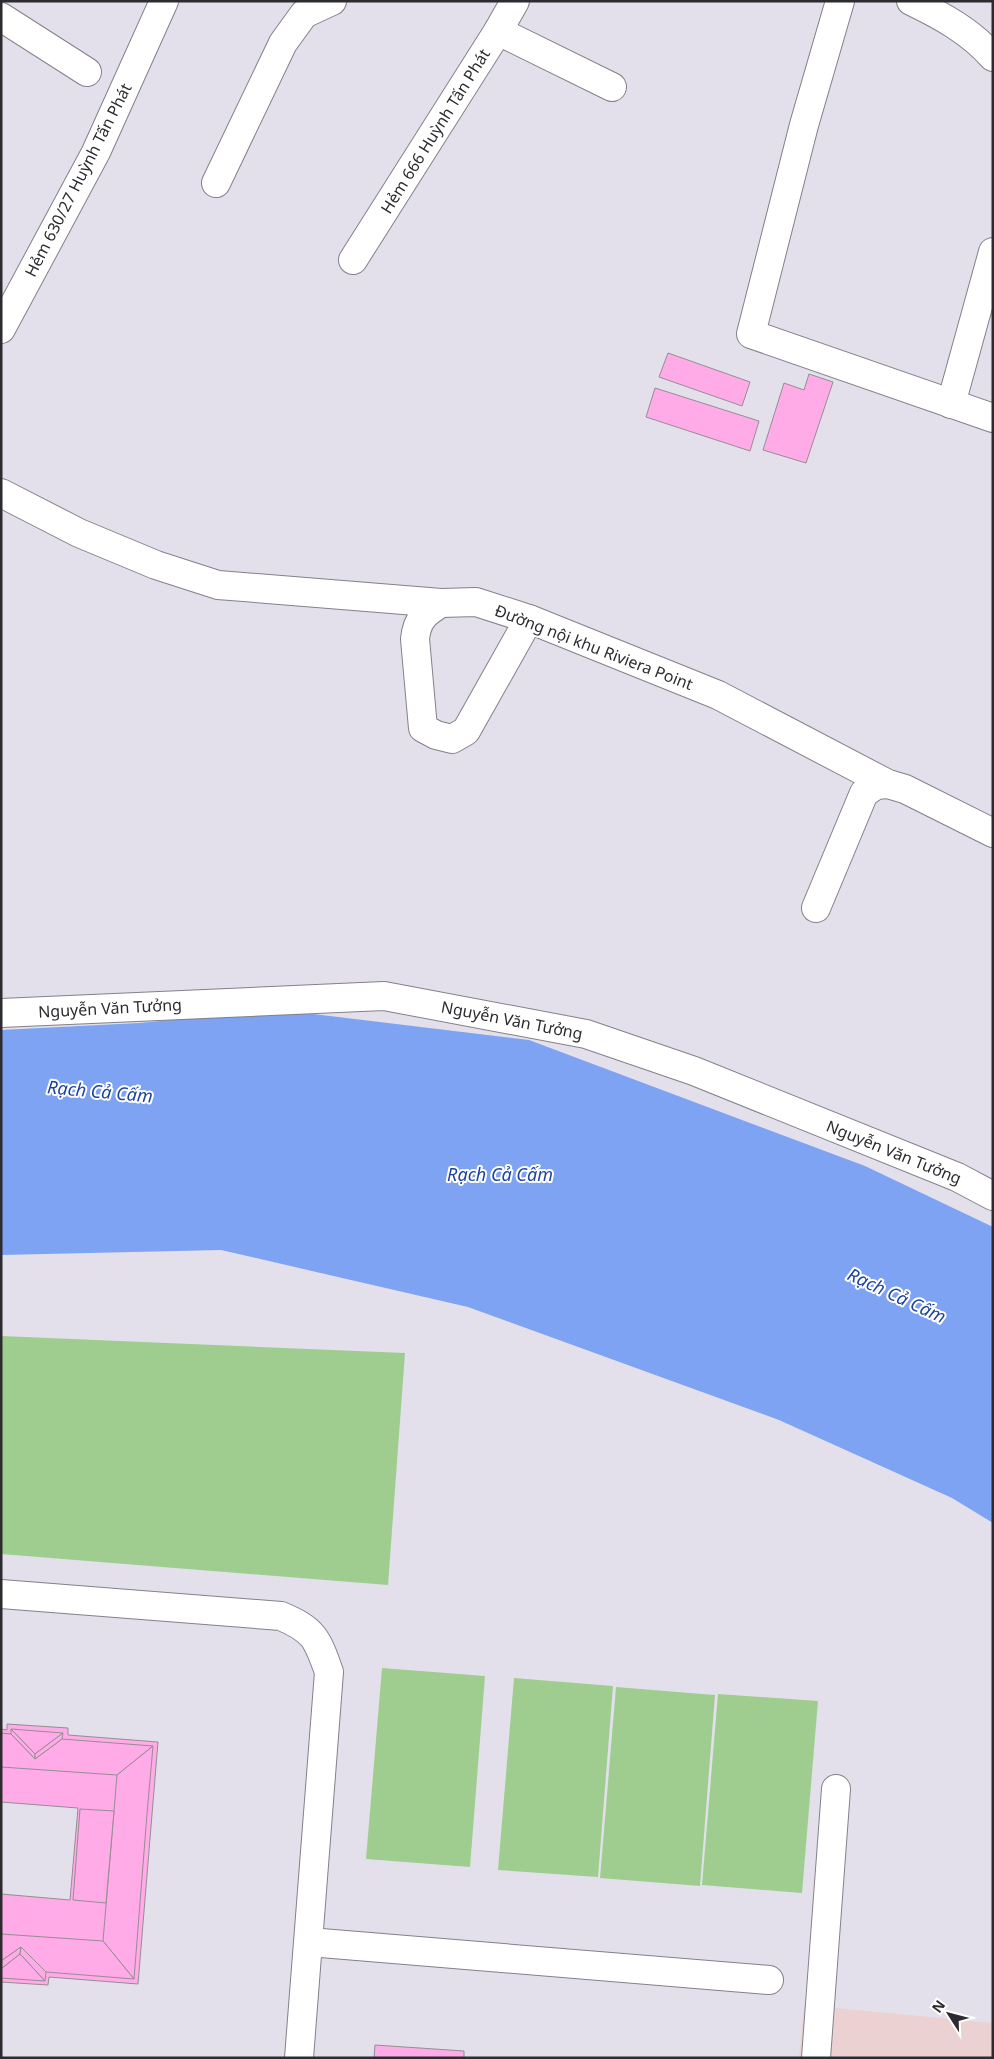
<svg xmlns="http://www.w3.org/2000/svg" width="994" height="2059" font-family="'Noto Sans',sans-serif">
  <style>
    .commercial { fill: #ebd1d1 }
    .green { fill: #9fcd8f }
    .water { fill: #7da3f2 }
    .building { fill: #ffabe7; stroke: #968d93 }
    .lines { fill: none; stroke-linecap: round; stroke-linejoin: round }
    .minor-casing { stroke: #83808a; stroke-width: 30 }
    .minor { stroke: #fff; stroke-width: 28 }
    .labels { text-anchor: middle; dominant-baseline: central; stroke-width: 4; stroke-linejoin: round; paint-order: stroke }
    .street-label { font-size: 16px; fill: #2d2b2f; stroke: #fff }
    .water-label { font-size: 18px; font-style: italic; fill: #1d439d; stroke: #fff }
  </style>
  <rect width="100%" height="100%" fill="#e3e0eb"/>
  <path class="commercial" d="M 804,2005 L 993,2023 L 993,2058 L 799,2058 Z"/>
  <g class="green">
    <path d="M 1,1336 L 405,1353 L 388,1585 L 1,1554 Z"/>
    <path d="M 382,1668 L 485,1676 L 470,1867 L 366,1859 Z"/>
    <path d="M 514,1678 L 613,1686 L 598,1877 L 498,1870 Z"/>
    <path d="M 616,1687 L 715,1695 L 700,1886 L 600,1878 Z"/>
    <path d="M 718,1694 L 818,1701 L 802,1893 L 702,1885 Z"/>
  </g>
  <path class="water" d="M 280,1010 L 529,1040 L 865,1166 L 993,1227 L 993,1523 L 952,1498 L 779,1420 L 468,1307 L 221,1250 L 1,1255 L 1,1030 L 139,1023 Z"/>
  <g class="building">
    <path d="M 668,353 L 750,382 L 742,406 L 659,377 Z"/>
    <path d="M 809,374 L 833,382 L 806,463 L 763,450 L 784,383 L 804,390 Z"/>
    <path d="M 655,388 L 759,421 L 750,451 L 646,417 Z"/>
    <path d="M 7,1724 L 68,1728 L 68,1735 L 158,1742 L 138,1984 L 49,1977 L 48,1985 L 1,1982 L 1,1894 L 70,1900 L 78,1808 L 1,1802 L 1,1729 L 7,1730 Z"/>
    <path d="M 11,1729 L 63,1733 L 35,1754 Z"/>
    <path d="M 11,1729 L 35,1754 L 35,1759 L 11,1734 Z"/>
    <path d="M 1,1733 L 11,1734 L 35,1759 L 62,1739 L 153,1746 L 117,1775 L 1,1767 Z"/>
    <path d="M 63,1733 L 62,1739 L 35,1759 L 35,1754 Z"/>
    <path d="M 153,1746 L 147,1814 L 134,1979 L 103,1941 L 114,1811 L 117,1775 Z"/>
    <path d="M 80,1809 L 114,1811 L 106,1903 L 73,1900 Z"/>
    <path d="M 1,1934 L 103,1941 L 134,1979 L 46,1972 L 21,1947 L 1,1961 Z"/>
    <path d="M 21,1947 L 20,1954 L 1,1969 L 1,1961 Z"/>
    <path d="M 21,1947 L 46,1972 L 45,1981 L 20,1954 Z"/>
    <path d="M 20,1954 L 45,1981 L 1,1978 L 1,1969 Z"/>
    <path d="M 375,2045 L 464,2051 L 464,2058 L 374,2058 Z"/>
  </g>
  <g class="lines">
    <g class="minor-casing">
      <g id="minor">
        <path d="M 840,1 L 804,125 L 751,334 L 993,418"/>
        <path d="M 911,1 C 942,16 970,31 993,57"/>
        <path d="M 1,17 L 87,72"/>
        <path d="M 498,31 L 612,87"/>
        <path d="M 216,183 L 283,43 L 304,14 L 332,1"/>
        <path d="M 353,260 L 498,31 L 515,1"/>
        <path d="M 1,329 L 96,152 L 164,1"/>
        <path d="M 951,404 L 993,252"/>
        <path d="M 1,493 L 79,533 L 156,565 L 218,585 L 441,603 L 476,602 L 529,619 L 718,695 L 888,784 L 905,789 L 993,833"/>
        <path d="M 441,603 C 425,613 417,619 415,639 L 423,728 L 436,735 L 452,739 L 466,731 L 529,619"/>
        <path d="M 816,908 L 864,793 L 876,785 L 888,784"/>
        <path d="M 1,1013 L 384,996 L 586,1034 L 694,1071 L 957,1177 L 993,1196"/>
        <path d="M 1,1594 L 281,1616 C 314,1630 317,1638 329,1672 L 299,2058"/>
        <path d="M 309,1942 L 769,1980"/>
        <path d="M 816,2058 L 836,1789"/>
      </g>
    </g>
    <use href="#minor" class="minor"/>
  </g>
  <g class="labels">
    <g class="street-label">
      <text transform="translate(435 131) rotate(-58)">Hẻm 666 Huỳnh Tấn Phát</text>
      <text transform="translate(78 180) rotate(-63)">Hẻm 630/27 Huỳnh Tấn Phát</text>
      <text transform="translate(594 647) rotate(21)">Đường nội khu Riviera Point</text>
      <text transform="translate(110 1008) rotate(-3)">Nguyễn Văn Tưởng</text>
      <text transform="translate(512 1020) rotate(11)">Nguyễn Văn Tưởng</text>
      <text transform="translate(894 1152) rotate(22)">Nguyễn Văn Tưởng</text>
    </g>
    <g class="water-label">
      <text transform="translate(100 1091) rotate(5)">Rạch Cả Cấm</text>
      <text x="500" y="1174">Rạch Cả Cấm</text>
      <text transform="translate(897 1295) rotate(25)">Rạch Cả Cấm</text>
    </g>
  </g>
  <rect width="994" height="2059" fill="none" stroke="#2d2b2f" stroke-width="5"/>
  <g transform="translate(949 2014) rotate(306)" stroke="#ffffff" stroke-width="4" paint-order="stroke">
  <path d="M0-4L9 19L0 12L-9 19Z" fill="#2d2b2f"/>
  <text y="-8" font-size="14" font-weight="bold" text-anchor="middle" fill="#2d2b2f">N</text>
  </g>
</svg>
